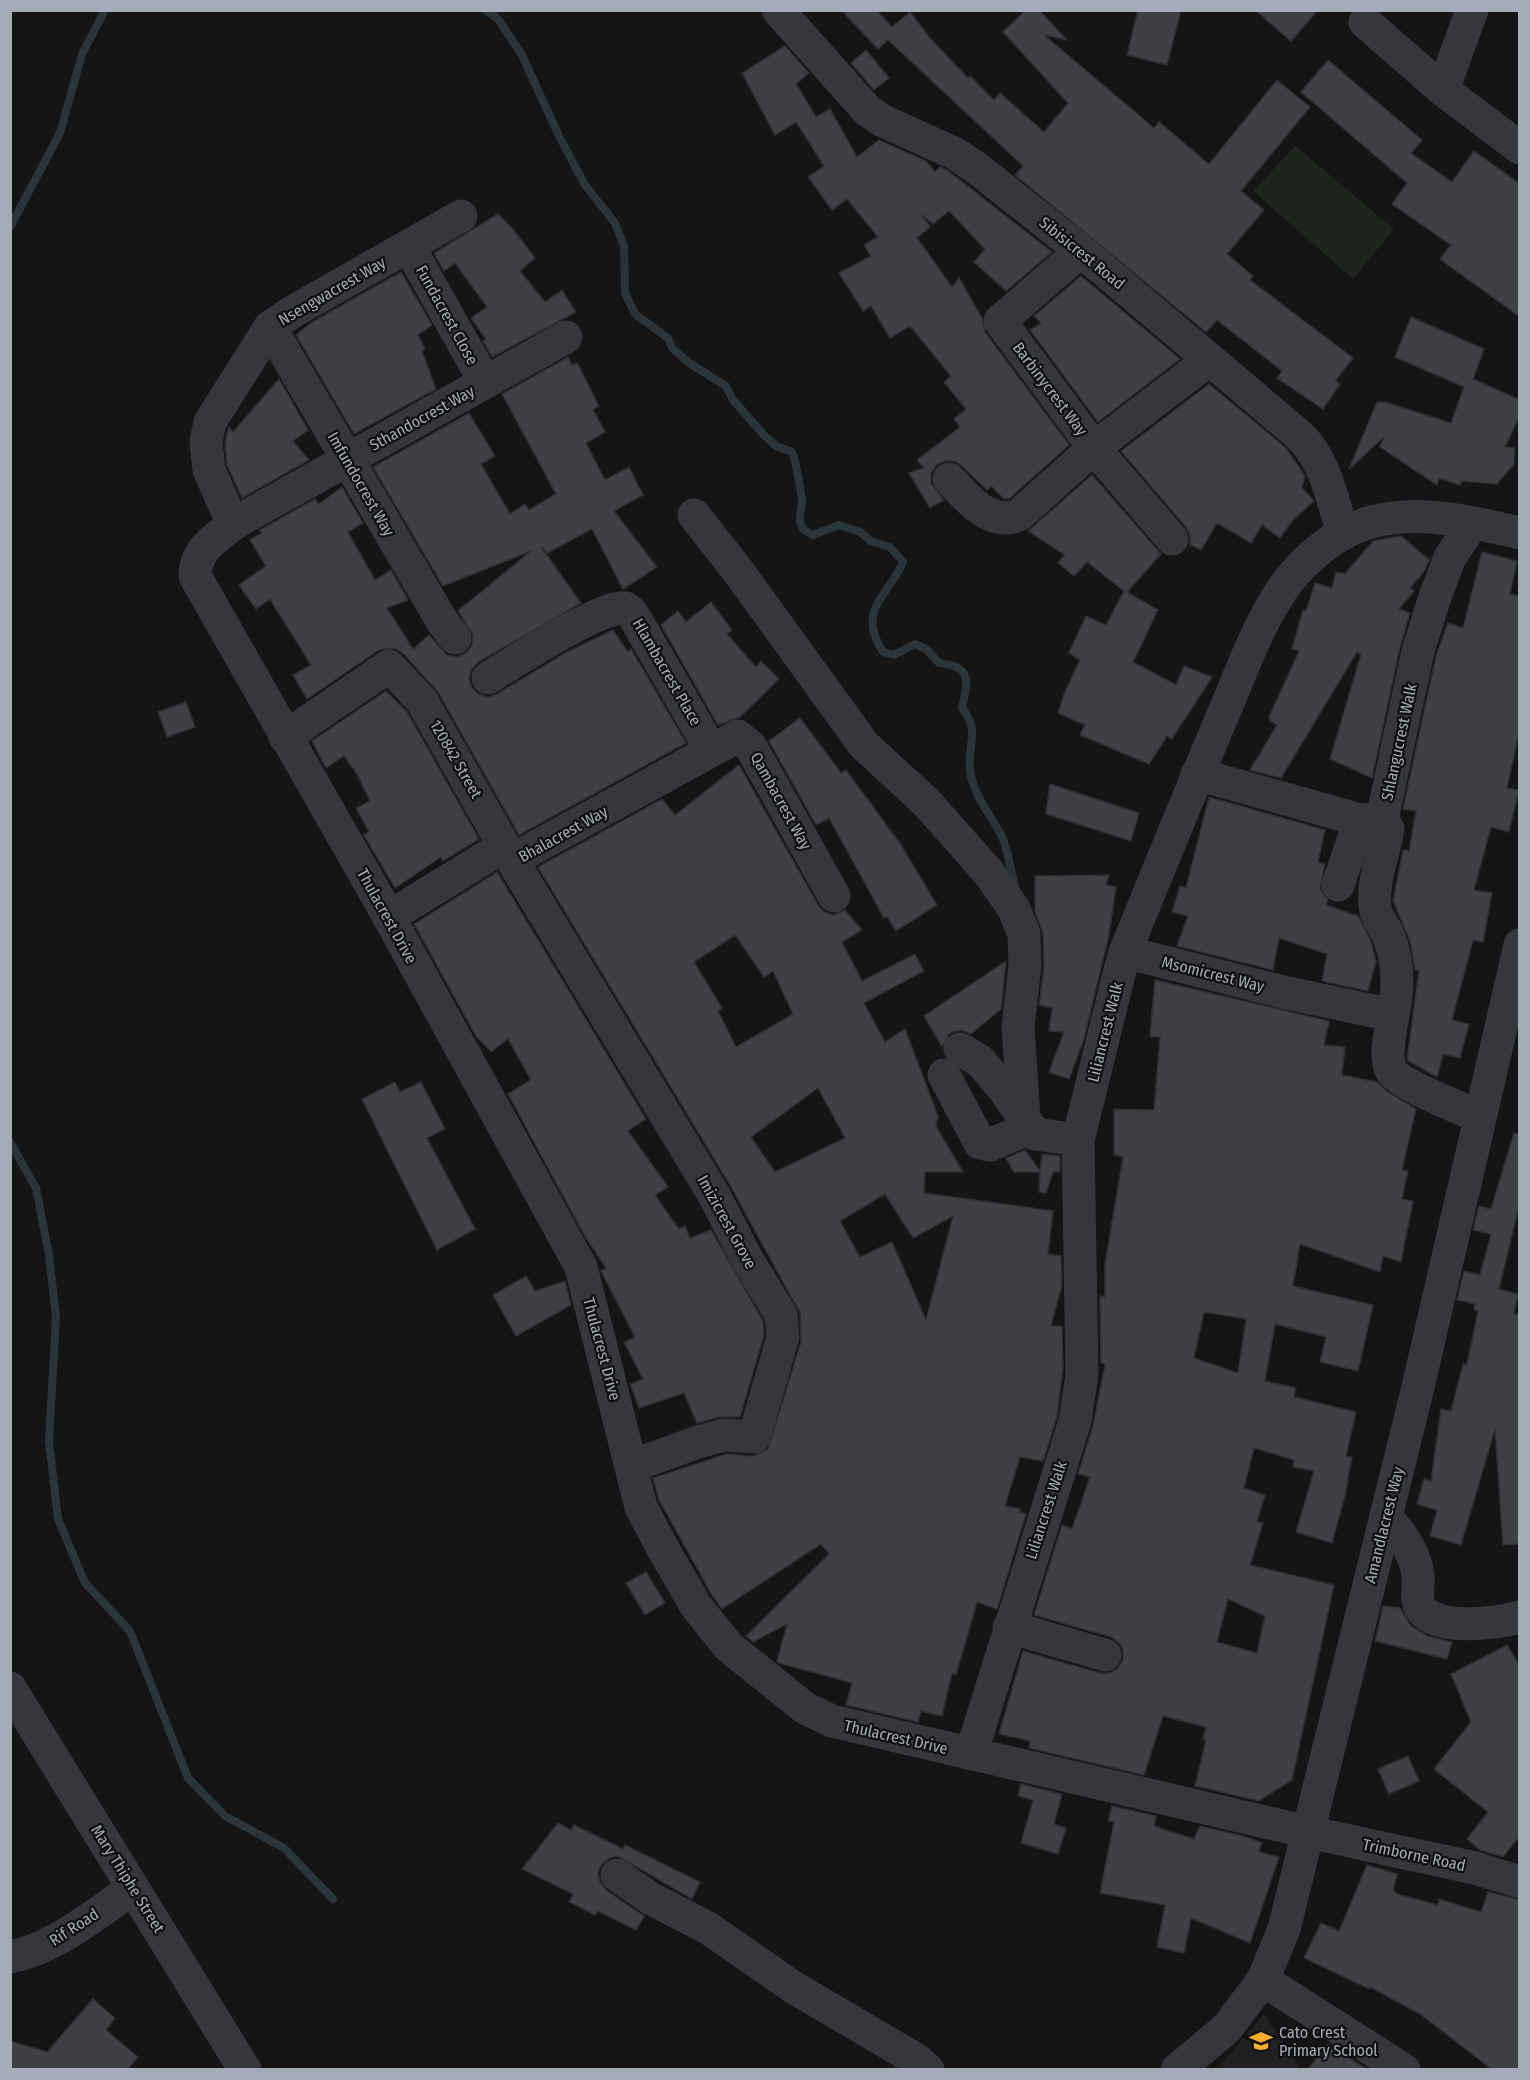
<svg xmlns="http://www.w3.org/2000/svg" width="1530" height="2080" font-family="'Fira Sans Condensed',sans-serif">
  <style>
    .built { fill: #212123 }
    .green { fill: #1d251d }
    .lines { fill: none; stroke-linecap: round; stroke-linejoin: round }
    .stream { stroke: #2a343b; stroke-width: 8 }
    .building { fill: #3e4044; stroke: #2e2f33; stroke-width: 1.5; fill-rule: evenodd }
    .minor { stroke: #35373c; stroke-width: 33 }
    .labels { text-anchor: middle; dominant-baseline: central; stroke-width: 4.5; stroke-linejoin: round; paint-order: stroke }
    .street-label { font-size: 16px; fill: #a6acb7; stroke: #101011 }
    .poi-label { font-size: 16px; fill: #a6acb7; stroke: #101011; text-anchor: start }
  </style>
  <rect width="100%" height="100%" fill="#151516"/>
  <path class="built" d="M 1264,2014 L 1301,2069 L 1217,2069 L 1219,2067 Z"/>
  <path class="green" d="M 1295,146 L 1394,229 L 1353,279 L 1253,191 Z"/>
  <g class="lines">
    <g class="stream">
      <path d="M 486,10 L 498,19 L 522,55 L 559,136 L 585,185 L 615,223 L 624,246 L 625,293 L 635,314 L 668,338 L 672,348 L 689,363 L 726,386 L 733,400 L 764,435 L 776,446 L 792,452 C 795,458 802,494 802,502 C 801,513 797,521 804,530 L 813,535 L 839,525 L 860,532 L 871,541 L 890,547 L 903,562 C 887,599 856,609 883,652 L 894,655 L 915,644 L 926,649 L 939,663 C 972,666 968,681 962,708 C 981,732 967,744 970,770 C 973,796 991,814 1002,837 C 1009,852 1010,870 1015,886"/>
      <path d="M 10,227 L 60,133 L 82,54 L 105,10"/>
      <path d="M 10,1142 L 36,1188 L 49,1255 L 56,1317 L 49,1441 L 58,1519 L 85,1583 L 130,1631 L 188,1778 L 225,1816 L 284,1848 L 333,1899"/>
    </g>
  </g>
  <g class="building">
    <path d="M 841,10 L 876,10 L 892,27 L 910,12 L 930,38 L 968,78 L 970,76 L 994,100 L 1000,93 L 1044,132 L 1068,103 L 1003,32 L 1026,10 L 1039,10 L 1067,40 L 1044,35 L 1154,128 L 1159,122 L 1209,164 L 1277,80 L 1310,107 L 1241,191 L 1264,210 L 1227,254 L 1253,276 L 1250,280 L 1353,358 L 1335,381 L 1340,384 L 1323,409 L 1277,378 L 1282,371 L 1217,320 L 1206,332 L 1015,175 L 1023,166 L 888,40 L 878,49 Z"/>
    <path d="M 1138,10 L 1181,10 L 1167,65 L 1127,55 Z"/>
    <path d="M 1255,10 L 1318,10 L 1291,41 Z"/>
    <path d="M 785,46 L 809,73 L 796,84 L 816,117 L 830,109 L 857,157 L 879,140 L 926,161 L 935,172 L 940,167 L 947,170 L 1052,252 L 1006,291 L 974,262 L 985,249 L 949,211 L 933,224 L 922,215 L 930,227 L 917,238 L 952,287 L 959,278 L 982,318 L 985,332 L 1069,445 L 1010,498 L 1004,499 L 991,486 L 987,490 L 962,466 L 955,461 L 945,461 L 936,465 L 931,474 L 931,484 L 944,500 L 930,508 L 909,473 L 924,468 L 917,460 L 960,427 L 954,419 L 966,409 L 944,382 L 951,376 L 910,326 L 890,338 L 871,306 L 863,311 L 839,273 L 871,256 L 864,245 L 878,237 L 847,199 L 832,210 L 808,177 L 824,166 L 796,122 L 775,135 L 742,73 Z"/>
    <path d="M 866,50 L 889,78 L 874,90 L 851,63 Z"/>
    <path d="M 1328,60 L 1422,140 L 1411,153 L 1452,182 L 1474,151 L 1520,184 L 1520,317 L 1440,259 L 1451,245 L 1392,204 L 1407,183 L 1301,92 Z"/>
    <path d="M 498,214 L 513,229 L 535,258 L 520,271 L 545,302 L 562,290 L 576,312 L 492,357 L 483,341 L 486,339 L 471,318 L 487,307 L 455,263 L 444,271 L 434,253 Z"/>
    <path d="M 401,272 L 432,325 L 418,335 L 425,349 L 422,351 L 436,389 L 354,434 L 296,335 L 314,321 Z"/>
    <path d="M 1081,276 L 1180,359 L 1098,422 L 1030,330 L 1041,323 L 1034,316 Z"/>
    <path d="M 1411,317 L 1484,349 L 1473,379 L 1520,400 L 1520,415 L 1505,447 L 1515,448 L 1514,464 L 1497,484 L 1462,481 L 1460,485 L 1439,478 L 1437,485 L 1380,447 L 1384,437 L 1349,469 L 1377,402 L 1385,402 L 1451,423 L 1464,387 L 1395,357 Z"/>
    <path d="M 568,357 L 572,365 L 577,363 L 599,406 L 593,410 L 605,432 L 586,443 L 605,480 L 629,467 L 643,495 L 614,511 L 657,567 L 623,589 L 592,529 L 547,553 L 541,547 L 581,603 L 478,662 L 471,670 L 469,679 L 472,688 L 479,694 L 488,697 L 497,694 L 567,652 L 613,630 L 628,652 L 631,649 L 686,743 L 519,835 L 438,692 L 403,653 L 395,648 L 379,650 L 307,699 L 293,675 L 311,665 L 270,599 L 256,609 L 239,585 L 266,566 L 250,540 L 262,533 L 260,530 L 315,499 L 319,504 L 342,487 L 363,523 L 348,532 L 375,580 L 391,570 L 408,600 L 387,608 L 413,649 L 429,635 L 447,655 L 457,657 L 466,653 L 472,645 L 473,635 L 458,611 L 531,551 L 443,586 L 373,467 L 469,413 L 495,456 L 481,464 L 510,514 L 525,504 L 529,510 L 556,494 L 502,394 Z"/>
    <path d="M 279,379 L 308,430 L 293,441 L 309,460 L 242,498 L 227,465 L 225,443 L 228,429 L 229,427 L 233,432 Z"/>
    <path d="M 1209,384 L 1286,448 L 1305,476 L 1302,488 L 1314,501 L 1292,521 L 1280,538 L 1262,525 L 1251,543 L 1217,523 L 1201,550 L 1191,545 L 1190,547 L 1190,535 L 1186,527 L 1121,451 Z"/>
    <path d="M 1092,475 L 1161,554 L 1127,592 L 1158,610 L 1133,662 L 1176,685 L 1184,666 L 1212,677 L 1172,739 L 1167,736 L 1149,764 L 1080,735 L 1085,725 L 1058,713 L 1064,694 L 1080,660 L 1069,653 L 1086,616 L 1106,625 L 1124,591 L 1087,562 L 1074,576 L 1058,563 L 1065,555 L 1028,531 Z"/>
    <path d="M 1401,536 L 1429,560 L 1425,570 L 1410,588 L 1414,591 L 1399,609 L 1410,613 L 1400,647 L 1372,778 L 1330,759 L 1361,654 L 1357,652 L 1281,778 L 1250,770 L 1277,725 L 1270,721 L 1269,717 L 1299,651 L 1292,649 L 1303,610 L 1306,611 L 1315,583 L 1332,588 L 1336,572 L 1345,574 L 1373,541 Z"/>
    <path d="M 1482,552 L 1517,561 L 1510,594 L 1520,596 L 1520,728 L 1507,788 L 1519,790 L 1509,832 L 1491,827 L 1474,890 L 1492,893 L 1483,942 L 1473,940 L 1452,1020 L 1469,1024 L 1460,1058 L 1443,1054 L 1437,1077 L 1407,1060 L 1419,970 L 1415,970 L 1410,941 L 1393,901 L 1403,850 L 1409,851 L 1416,811 L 1403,809 L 1436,656 L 1448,623 L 1463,628 Z"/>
    <path d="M 711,602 L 732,630 L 727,634 L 756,667 L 761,661 L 779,679 L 740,717 L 718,725 L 661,625 L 678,611 L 686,622 Z"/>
    <path d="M 386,691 L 407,712 L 479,839 L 443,861 L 441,857 L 395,888 L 364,835 L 369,832 L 356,808 L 370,801 L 357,774 L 344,756 L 326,768 L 312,741 Z"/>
    <path d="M 186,702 L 195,727 L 167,737 L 158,712 Z"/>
    <path d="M 800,718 L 841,773 L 846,770 L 901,845 L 937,905 L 896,931 L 887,916 L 884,918 L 829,818 L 816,825 L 769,741 Z"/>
    <path d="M 739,765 L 818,905 L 824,912 L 833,915 L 845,910 L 862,930 L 842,942 L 862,981 L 915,954 L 924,971 L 864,1003 L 885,1042 L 905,1029 L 938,1116 L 936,1126 L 963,1172 L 925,1172 L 924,1193 L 1053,1211 L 1048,1254 L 1061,1256 L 1062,1285 L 1051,1326 L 1062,1326 L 1063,1368 L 1057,1417 L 1043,1461 L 1020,1457 L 1005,1506 L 1020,1509 L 1019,1512 L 1026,1514 L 997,1609 L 977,1602 L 956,1675 L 952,1673 L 942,1716 L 921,1711 L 918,1722 L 846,1705 L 852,1683 L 779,1663 L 777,1661 L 787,1624 L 753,1642 L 746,1636 L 829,1554 L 821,1544 L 722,1609 L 712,1595 L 659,1500 L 653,1478 L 726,1454 L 753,1456 L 768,1449 L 801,1342 L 800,1313 L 730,1185 L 538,867 L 662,799 L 675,815 ZM 735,935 L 764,977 L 773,971 L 793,1014 L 736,1047 L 718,1011 L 722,1008 L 694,962 ZM 818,1088 L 845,1138 L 775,1172 L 751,1137 ZM 885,1194 L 913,1238 L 953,1216 L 926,1320 L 892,1242 L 860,1257 L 840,1221 Z"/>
    <path d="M 1050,784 L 1139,813 L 1131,841 L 1046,814 Z"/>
    <path d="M 1209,797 L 1325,830 L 1318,862 L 1325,864 L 1320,889 L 1328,900 L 1326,905 L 1358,916 L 1371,941 L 1376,961 L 1368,991 L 1322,981 L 1327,954 L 1279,938 L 1273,970 L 1177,946 L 1188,916 L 1172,912 L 1180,886 L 1186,888 Z"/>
    <path d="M 497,872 L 646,1119 L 628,1131 L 668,1187 L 655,1195 L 679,1229 L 685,1226 L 690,1238 L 711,1230 L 763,1321 L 764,1335 L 740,1417 L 719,1417 L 697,1423 L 684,1393 L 639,1408 L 630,1384 L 643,1379 L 624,1342 L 635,1337 L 601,1271 L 606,1268 L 586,1238 L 508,1094 L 531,1080 L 508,1039 L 491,1052 L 476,1036 L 414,924 Z"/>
    <path d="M 1109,875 L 1106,885 L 1116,887 L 1109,935 L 1084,1039 L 1069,1079 L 1049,1072 L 1064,1032 L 1049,1031 L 1052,1008 L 1039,1005 L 1044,967 L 1043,933 L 1035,912 L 1035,876 Z"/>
    <path d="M 1006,961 L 1001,1009 L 971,1034 L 961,1030 L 950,1033 L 942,1047 L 924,1016 Z"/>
    <path d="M 1155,980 L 1329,1021 L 1324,1045 L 1345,1047 L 1342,1075 L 1377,1082 L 1386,1091 L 1416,1109 L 1402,1170 L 1408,1171 L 1402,1199 L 1413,1201 L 1401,1262 L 1383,1256 L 1380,1272 L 1300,1244 L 1293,1286 L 1373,1305 L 1358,1371 L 1320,1362 L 1326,1337 L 1275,1324 L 1265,1381 L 1296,1388 L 1294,1397 L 1356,1412 L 1346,1456 L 1352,1457 L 1345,1496 L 1332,1543 L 1296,1532 L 1314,1471 L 1293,1467 L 1294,1460 L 1254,1448 L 1244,1488 L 1265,1495 L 1257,1521 L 1263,1523 L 1250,1565 L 1334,1585 L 1292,1780 L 1259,1801 L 1195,1786 L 1206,1740 L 1203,1740 L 1206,1727 L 1163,1716 L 1144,1775 L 1029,1748 L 1030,1741 L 999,1734 L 1023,1651 L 1100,1673 L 1109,1673 L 1117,1669 L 1123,1660 L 1123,1650 L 1119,1643 L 1111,1637 L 1034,1615 L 1062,1525 L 1072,1529 L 1090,1477 L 1078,1474 L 1093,1426 L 1105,1364 L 1101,1363 L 1100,1301 L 1100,1296 L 1105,1297 L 1105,1264 L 1123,1157 L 1114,1155 L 1114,1109 L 1154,1110 L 1160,1037 L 1150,1036 ZM 1204,1312 L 1246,1319 L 1238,1373 L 1194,1358 ZM 1228,1599 L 1265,1616 L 1257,1653 L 1217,1642 Z"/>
    <path d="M 395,1082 L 400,1092 L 421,1082 L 445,1129 L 427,1138 L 475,1229 L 437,1250 L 362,1099 Z"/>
    <path d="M 1514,1133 L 1520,1134 L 1519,1206 L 1499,1289 L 1518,1294 L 1514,1314 L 1520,1314 L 1520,1544 L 1503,1545 L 1495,1429 L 1461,1545 L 1430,1536 L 1437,1510 L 1417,1504 L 1424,1479 L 1431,1481 L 1441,1409 L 1451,1411 L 1463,1364 L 1467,1365 L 1478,1311 L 1474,1310 L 1475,1304 L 1457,1300 L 1464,1271 L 1480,1275 L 1491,1234 L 1473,1230 L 1479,1206 L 1491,1209 Z"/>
    <path d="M 1025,1150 L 1040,1171 L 1042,1154 L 1060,1156 L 1060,1172 L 1053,1172 L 1046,1193 L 1039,1192 L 1040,1172 L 1014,1172 L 1006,1158 Z"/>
    <path d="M 526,1276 L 535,1291 L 565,1281 L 571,1305 L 516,1336 L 493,1295 Z"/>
    <path d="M 646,1572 L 665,1603 L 645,1615 L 626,1583 Z"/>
    <path d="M 1383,1606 L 1400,1608 L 1411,1626 L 1428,1636 L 1452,1642 L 1447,1659 L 1375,1641 Z"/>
    <path d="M 1507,1645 L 1520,1666 L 1520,1836 L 1503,1857 L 1480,1850 L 1467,1839 L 1488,1812 L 1434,1769 L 1471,1722 L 1451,1674 Z"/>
    <path d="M 1408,1756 L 1419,1781 L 1389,1794 L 1378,1769 Z"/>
    <path d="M 1021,1784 L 1062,1794 L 1054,1824 L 1066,1828 L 1058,1854 L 1021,1843 L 1033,1800 L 1018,1796 Z"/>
    <path d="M 1112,1806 L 1156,1816 L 1154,1826 L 1194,1839 L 1200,1826 L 1243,1836 L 1262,1843 L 1259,1852 L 1279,1857 L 1250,1943 L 1191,1918 L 1184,1953 L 1157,1947 L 1165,1905 L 1100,1893 L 1114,1822 L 1108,1821 Z"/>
    <path d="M 558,1823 L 571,1830 L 574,1825 L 623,1849 L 625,1845 L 700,1882 L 692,1899 L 618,1856 L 610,1858 L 602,1864 L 598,1873 L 600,1882 L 606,1890 L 644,1916 L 636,1930 L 598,1911 L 595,1915 L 569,1902 L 573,1894 L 522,1869 Z"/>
    <path d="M 1367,1865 L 1397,1874 L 1393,1890 L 1397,1894 L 1438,1905 L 1439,1899 L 1481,1912 L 1488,1892 L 1520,1900 L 1520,2070 L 1493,2070 L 1420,2014 L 1370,1987 L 1369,1989 L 1304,1958 L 1321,1923 L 1339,1931 Z"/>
    <path d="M 93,1999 L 115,2018 L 106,2030 L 138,2057 L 127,2070 L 10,2070 L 10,2041 L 47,2052 Z"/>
    <path d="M 1328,2044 L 1368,2070 L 1307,2070 Z"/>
  </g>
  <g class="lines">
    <g class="minor">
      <path d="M 778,10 L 867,110 L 881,120 L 956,154 L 978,169 L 1081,251 L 1299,435 C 1326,461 1332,499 1343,534"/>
      <path d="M 1472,10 L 1443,90 L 1520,148"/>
      <path d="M 1365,22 L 1443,90"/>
      <path d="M 409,247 L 485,382"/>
      <path d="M 1081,251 L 1000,321 L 1094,448 L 1172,539"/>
      <path d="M 270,327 L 442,621 L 455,638"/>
      <path d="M 566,337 L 233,524 C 215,539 195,550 195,576 L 389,917 L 581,1267 L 641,1507 L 662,1547 L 696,1606 L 729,1647 L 805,1708 L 832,1721 L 1308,1832 L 1475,1868 L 1520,1882"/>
      <path d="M 949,479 C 969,499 989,527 1019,515 L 1094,448 L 1209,360"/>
      <path d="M 694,515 L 738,571 L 864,745 L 927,803 L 989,873 L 1014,909 L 1024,934 L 1025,965 L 1018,1027 L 1024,1119"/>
      <path d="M 233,524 L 209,470 L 206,442 L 210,422 L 270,327 L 294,311 L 461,216"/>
      <path d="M 488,678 C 511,664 604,603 626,608 L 632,613 L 711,750"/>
      <path d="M 285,737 L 389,666 L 422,701 L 512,860 L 714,1195 L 747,1259 L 781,1315 L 783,1337 L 754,1437 L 724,1435 L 698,1442 L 632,1466"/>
      <path d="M 1197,774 L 1360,820 L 1382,819 L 1418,651 L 1435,597 L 1450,557 L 1473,523"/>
      <path d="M 1382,819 L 1388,829 C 1384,855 1370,886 1376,912 C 1379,921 1386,928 1389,937 C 1399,963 1399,988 1393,1015"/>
      <path d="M 512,860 L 738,736 L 751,747 L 834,896"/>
      <path d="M 1338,885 L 1360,820"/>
      <path d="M 389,917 L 504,846"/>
      <path d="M 1125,952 L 1287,993 L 1393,1015 C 1391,1030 1384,1056 1391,1070 C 1398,1084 1463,1109 1480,1117"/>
      <path d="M 960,1049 L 980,1061 L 1003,1088 L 1035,1134 L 1078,1140"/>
      <path d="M 944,1075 L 980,1143 L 990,1145 L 1029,1128"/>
      <path d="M 1386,1516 C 1401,1535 1416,1552 1418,1577 C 1419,1585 1416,1597 1419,1605 C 1431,1633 1497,1623 1520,1617"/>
      <path d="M 1009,1627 L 1105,1655"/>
      <path d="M 10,1688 L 245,2070"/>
      <path d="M 971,1754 L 1075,1421 L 1082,1374 L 1078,1140 L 1119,974 L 1125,952 C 1157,874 1189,795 1222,717 C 1239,678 1253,637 1275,601 C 1290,574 1315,550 1342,534 C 1397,503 1462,520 1520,533"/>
      <path d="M 617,1875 L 650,1898 L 708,1928 L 793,1987 L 917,2060 L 928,2070"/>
      <path d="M 10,1957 C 56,1948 94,1914 133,1889"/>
      <path d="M 1263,1980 L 1404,2070"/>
      <path d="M 1177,2070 L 1227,2028 L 1263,1980 L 1284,1929 L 1418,1387 L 1520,945"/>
    </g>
  </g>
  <defs>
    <g id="school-bare" transform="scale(1.8)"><path d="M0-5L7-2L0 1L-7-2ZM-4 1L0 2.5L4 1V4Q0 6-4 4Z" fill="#f7ac2c" stroke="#101011" stroke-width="2.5" paint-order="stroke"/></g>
  </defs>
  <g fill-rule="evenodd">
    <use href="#school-bare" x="1261" y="2041"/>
  </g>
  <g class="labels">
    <g class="street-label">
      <text transform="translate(1082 253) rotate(39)">Sibisicrest Road</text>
      <text transform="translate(332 291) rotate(-30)">Nsengwacrest Way</text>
      <text transform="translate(447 315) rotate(61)">Fundacrest Close</text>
      <text transform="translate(1050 389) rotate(53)">Barbinycrest Way</text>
      <text transform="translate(422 418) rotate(-29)">Sthandocrest Way</text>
      <text transform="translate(361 484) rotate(60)">Imfundocrest Way</text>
      <text transform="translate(667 672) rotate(60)">Hlambacrest Place</text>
      <text transform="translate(1399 742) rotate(-78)">Shlangucrest Walk</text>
      <text transform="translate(456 759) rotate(60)">120842 Street</text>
      <text transform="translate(781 801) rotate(61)">Qambacrest Way</text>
      <text transform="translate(563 834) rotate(-29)">Bhalacrest Way</text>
      <text transform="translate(387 916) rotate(61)">Thulacrest Drive</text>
      <text transform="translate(1213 974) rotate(14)">Msomicrest Way</text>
      <text transform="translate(1105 1032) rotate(-76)">Liliancrest Walk</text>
      <text transform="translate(727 1222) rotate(61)">Imizicrest Grove</text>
      <text transform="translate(602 1349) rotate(75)">Thulacrest Drive</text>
      <text transform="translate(1046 1510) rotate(-72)">Liliancrest Walk</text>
      <text transform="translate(1384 1525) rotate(-76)">Amandlacrest Way</text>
      <text transform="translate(896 1737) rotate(13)">Thulacrest Drive</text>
      <text transform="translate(1414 1855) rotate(12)">Trimborne Road</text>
      <text transform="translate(128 1879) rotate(58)">Mary Thiphe Street</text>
      <text transform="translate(74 1927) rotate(-33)">Rif Road</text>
    </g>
    <g class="poi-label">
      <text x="1279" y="2032">Cato Crest<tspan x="1279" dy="18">Primary School</tspan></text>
    </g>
  </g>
  <rect width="1530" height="2080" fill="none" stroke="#a6acb7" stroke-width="24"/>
</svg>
